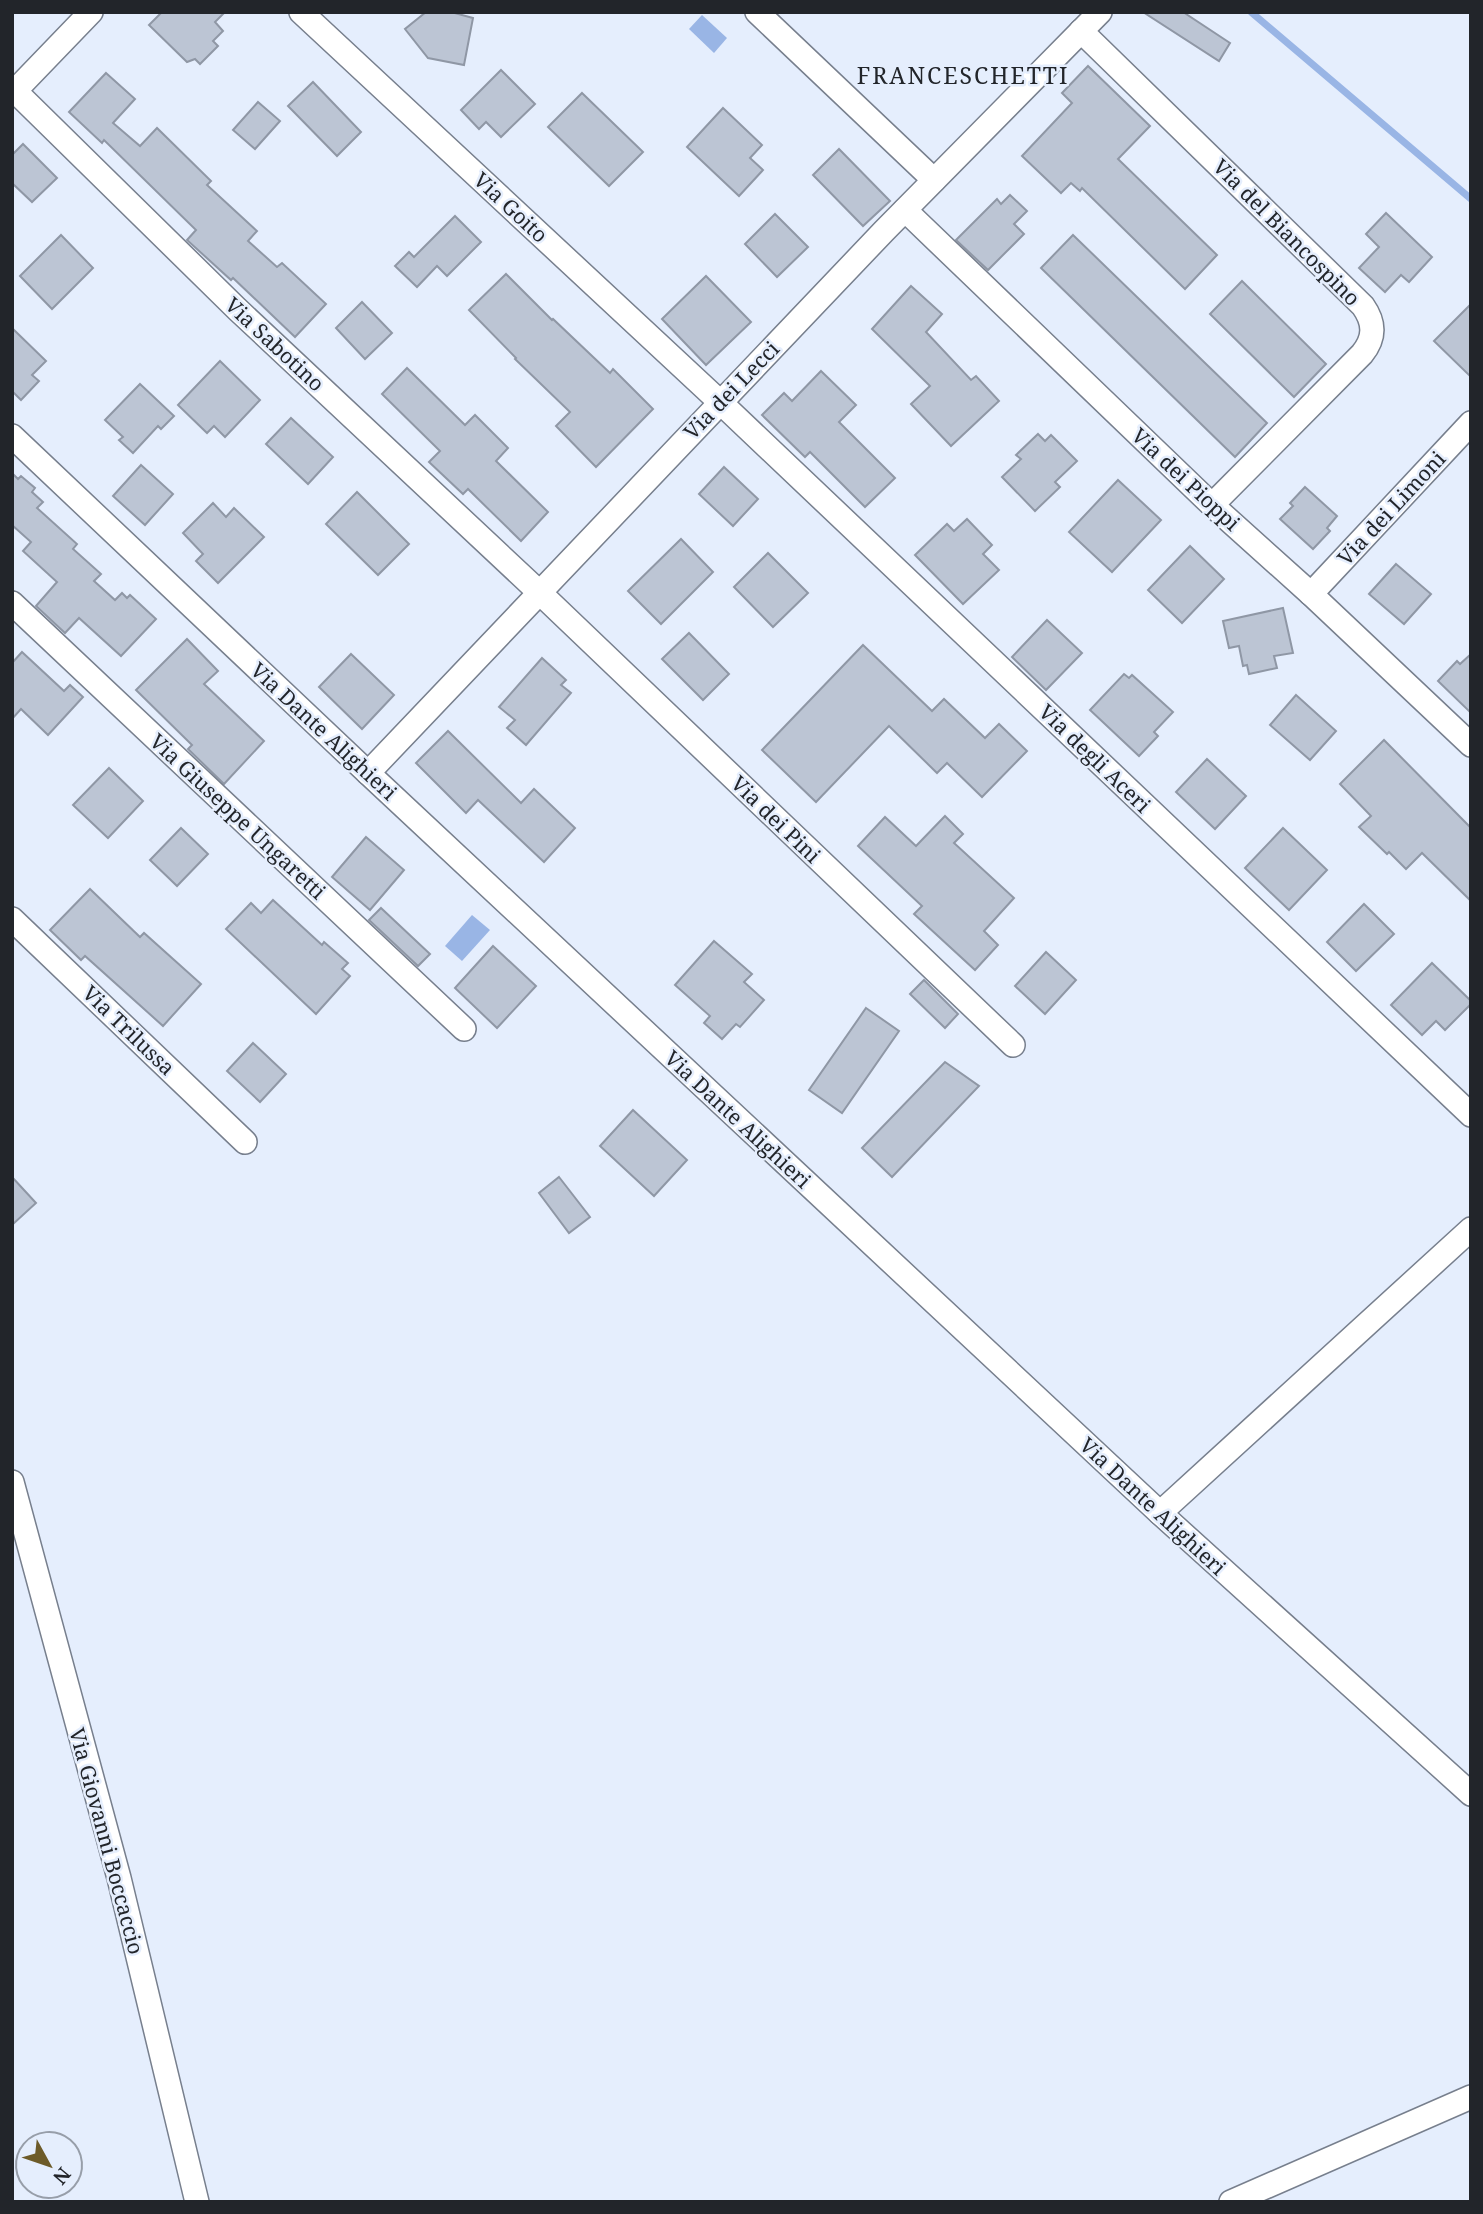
<svg xmlns="http://www.w3.org/2000/svg" width="1483" height="2214" font-family="'Noto Serif',serif">
  <style>
    .water { fill: #99b5e5 }
    .lines { fill: none; stroke-linecap: round; stroke-linejoin: round }
    .stream { stroke: #99b5e5; stroke-width: 7 }
    .building { fill: #bcc5d4; stroke: #8f97a5; stroke-width: 2 }
    .street-casing { stroke: #777f8d; stroke-width: 26 }
    .street { stroke: #fff; stroke-width: 23 }
    .labels { text-anchor: middle; dominant-baseline: central; stroke-width: 5; stroke-linejoin: round; paint-order: stroke }
    .street-label { font-size: 21px; fill: #22252a; stroke: #e5eefd }
    .neighbourhood-label { font-size: 23px; letter-spacing: 2px; fill: #22252a; stroke: #e5eefd }
  </style>
  <rect width="100%" height="100%" fill="#e5eefd"/>
  <g class="water">
    <path d="M 702,15 L 727,38 L 714,53 L 689,29 Z"/>
    <path d="M 472,915 L 490,930 L 462,961 L 445,946 Z"/>
  </g>
  <g class="lines">
    <path class="stream" d="M 1251,12 L 1471,199"/>
  </g>
  <g class="building">
    <path d="M 162,12 L 225,12 L 215,22 L 223,31 L 213,41 L 218,46 L 200,64 L 195,59 L 187,62 L 149,25 Z"/>
    <path d="M 426,12 L 451,12 L 473,18 L 464,65 L 428,58 L 405,29 Z"/>
    <path d="M 1143,12 L 1183,12 L 1230,43 L 1219,61 Z"/>
    <path d="M 1088,66 L 1150,126 L 1118,159 L 1217,255 L 1185,289 L 1082,188 L 1080,191 L 1071,183 L 1061,193 L 1022,156 L 1072,103 L 1062,93 Z"/>
    <path d="M 501,70 L 535,104 L 501,137 L 486,122 L 479,129 L 461,110 Z"/>
    <path d="M 106,73 L 135,99 L 113,123 L 140,146 L 157,128 L 211,181 L 207,185 L 257,231 L 248,241 L 277,267 L 282,263 L 326,304 L 295,337 L 233,278 L 231,280 L 187,240 L 196,230 L 104,140 L 102,143 L 69,112 Z"/>
    <path d="M 313,82 L 361,132 L 337,156 L 288,106 Z"/>
    <path d="M 582,93 L 643,152 L 609,186 L 548,127 Z"/>
    <path d="M 258,102 L 280,121 L 255,149 L 233,130 Z"/>
    <path d="M 723,108 L 762,145 L 750,158 L 763,170 L 739,196 L 687,147 Z"/>
    <path d="M 23,144 L 57,178 L 32,202 L 12,183 L 12,155 Z"/>
    <path d="M 839,149 L 890,201 L 863,226 L 813,175 Z"/>
    <path d="M 1010,195 L 1027,211 L 1014,224 L 1024,234 L 988,270 L 956,240 L 997,199 L 1001,204 Z"/>
    <path d="M 1386,213 L 1432,257 L 1409,282 L 1401,275 L 1385,292 L 1359,268 L 1379,247 L 1366,234 Z"/>
    <path d="M 775,214 L 808,247 L 777,277 L 745,244 Z"/>
    <path d="M 455,216 L 481,242 L 447,276 L 437,266 L 417,287 L 395,266 L 409,252 L 414,257 Z"/>
    <path d="M 61,235 L 93,268 L 52,309 L 20,276 Z"/>
    <path d="M 1073,235 L 1267,423 L 1235,457 L 1041,268 Z"/>
    <path d="M 506,274 L 552,320 L 553,319 L 610,373 L 613,369 L 653,409 L 596,467 L 556,426 L 570,412 L 515,359 L 516,358 L 469,310 Z"/>
    <path d="M 706,276 L 751,322 L 706,365 L 662,319 Z"/>
    <path d="M 1242,281 L 1326,364 L 1294,397 L 1210,314 Z"/>
    <path d="M 911,286 L 942,314 L 926,332 L 971,380 L 976,376 L 999,401 L 951,446 L 911,404 L 930,386 L 872,329 Z"/>
    <path d="M 362,302 L 392,333 L 365,359 L 336,328 Z"/>
    <path d="M 1471,304 L 1471,377 L 1434,341 Z"/>
    <path d="M 12,328 L 46,361 L 32,375 L 39,381 L 21,400 L 14,393 L 12,394 Z"/>
    <path d="M 220,361 L 260,400 L 225,437 L 214,426 L 207,433 L 178,405 Z"/>
    <path d="M 407,368 L 465,425 L 475,415 L 508,448 L 496,461 L 548,512 L 521,541 L 468,489 L 463,494 L 429,462 L 440,451 L 382,394 Z"/>
    <path d="M 821,371 L 856,405 L 839,422 L 895,478 L 865,507 L 810,452 L 805,457 L 762,415 L 784,393 L 792,401 Z"/>
    <path d="M 140,384 L 174,416 L 161,429 L 158,426 L 133,453 L 119,440 L 123,437 L 105,420 Z"/>
    <path d="M 291,418 L 333,457 L 308,484 L 266,444 Z"/>
    <path d="M 1038,434 L 1045,441 L 1051,435 L 1077,461 L 1055,482 L 1060,487 L 1035,511 L 1002,477 L 1021,459 L 1016,455 Z"/>
    <path d="M 141,465 L 173,494 L 145,525 L 113,496 Z"/>
    <path d="M 724,467 L 758,499 L 733,526 L 699,494 Z"/>
    <path d="M 12,473 L 18,479 L 21,476 L 35,488 L 32,492 L 43,502 L 37,508 L 77,544 L 73,549 L 101,574 L 94,581 L 115,600 L 122,593 L 127,598 L 130,595 L 156,619 L 121,656 L 79,618 L 65,633 L 36,606 L 57,582 L 23,551 L 31,542 L 12,525 Z"/>
    <path d="M 1118,480 L 1161,520 L 1112,572 L 1069,532 Z"/>
    <path d="M 1305,487 L 1337,516 L 1327,528 L 1330,531 L 1313,549 L 1280,519 L 1293,506 L 1290,503 Z"/>
    <path d="M 357,492 L 409,544 L 378,575 L 326,524 Z"/>
    <path d="M 213,503 L 226,517 L 234,508 L 264,537 L 218,583 L 196,561 L 203,554 L 183,533 Z"/>
    <path d="M 967,519 L 992,545 L 983,554 L 999,570 L 963,604 L 915,555 L 947,524 L 954,531 Z"/>
    <path d="M 681,539 L 713,572 L 661,624 L 628,591 Z"/>
    <path d="M 1190,546 L 1224,579 L 1182,623 L 1148,590 Z"/>
    <path d="M 768,553 L 808,593 L 773,627 L 734,587 Z"/>
    <path d="M 1396,564 L 1431,594 L 1404,624 L 1369,594 Z"/>
    <path d="M 1283,608 L 1293,653 L 1274,656 L 1277,668 L 1249,674 L 1247,665 L 1243,666 L 1239,646 L 1229,648 L 1223,621 Z"/>
    <path d="M 1047,620 L 1082,653 L 1046,690 L 1012,657 Z"/>
    <path d="M 689,633 L 729,674 L 703,700 L 662,659 Z"/>
    <path d="M 187,639 L 218,671 L 204,684 L 264,741 L 224,784 L 188,749 L 192,745 L 136,690 Z"/>
    <path d="M 863,645 L 932,711 L 944,699 L 985,738 L 999,724 L 1027,751 L 982,797 L 947,763 L 937,773 L 889,726 L 816,802 L 762,750 Z"/>
    <path d="M 22,652 L 64,691 L 70,685 L 83,697 L 48,735 L 21,709 L 12,719 L 12,663 Z"/>
    <path d="M 351,654 L 394,695 L 362,729 L 319,687 Z"/>
    <path d="M 1471,654 L 1471,713 L 1438,681 L 1457,661 L 1460,664 Z"/>
    <path d="M 542,658 L 566,680 L 561,685 L 571,693 L 526,745 L 507,728 L 515,720 L 499,707 Z"/>
    <path d="M 1124,674 L 1129,678 L 1132,675 L 1173,712 L 1154,732 L 1158,736 L 1139,756 L 1090,710 Z"/>
    <path d="M 1296,695 L 1336,731 L 1310,760 L 1270,725 Z"/>
    <path d="M 448,731 L 521,803 L 534,789 L 575,828 L 544,862 L 478,800 L 466,813 L 416,763 Z"/>
    <path d="M 1384,740 L 1471,828 L 1471,901 L 1422,853 L 1406,869 L 1389,852 L 1387,854 L 1359,827 L 1371,816 L 1340,784 Z"/>
    <path d="M 1207,759 L 1246,796 L 1215,829 L 1176,792 Z"/>
    <path d="M 109,768 L 143,801 L 108,838 L 73,805 Z"/>
    <path d="M 945,816 L 963,834 L 954,843 L 1014,898 L 984,931 L 998,945 L 975,970 L 914,914 L 922,906 L 858,846 L 885,817 L 916,846 Z"/>
    <path d="M 181,828 L 208,854 L 177,886 L 150,860 Z"/>
    <path d="M 1283,828 L 1327,870 L 1289,910 L 1245,868 Z"/>
    <path d="M 366,837 L 404,870 L 370,910 L 332,877 Z"/>
    <path d="M 90,889 L 140,937 L 144,933 L 201,984 L 163,1026 L 85,956 L 81,960 L 50,930 Z"/>
    <path d="M 273,900 L 322,945 L 324,942 L 348,963 L 342,969 L 350,976 L 316,1014 L 226,929 L 251,903 L 261,913 Z"/>
    <path d="M 1364,904 L 1394,934 L 1356,971 L 1327,942 Z"/>
    <path d="M 381,908 L 430,954 L 418,966 L 369,920 Z"/>
    <path d="M 714,941 L 752,974 L 744,982 L 764,1000 L 740,1027 L 736,1024 L 722,1039 L 704,1023 L 710,1016 L 675,985 Z"/>
    <path d="M 493,946 L 536,986 L 497,1028 L 455,988 Z"/>
    <path d="M 1046,952 L 1076,980 L 1045,1014 L 1015,986 Z"/>
    <path d="M 1432,963 L 1471,1001 L 1471,1004 L 1445,1030 L 1436,1021 L 1422,1035 L 1391,1005 Z"/>
    <path d="M 924,980 L 958,1014 L 945,1028 L 910,994 Z"/>
    <path d="M 866,1008 L 899,1031 L 842,1113 L 809,1090 Z"/>
    <path d="M 253,1043 L 286,1074 L 260,1102 L 227,1071 Z"/>
    <path d="M 945,1062 L 979,1086 L 892,1177 L 862,1148 Z"/>
    <path d="M 633,1110 L 687,1160 L 654,1196 L 600,1146 Z"/>
    <path d="M 12,1177 L 36,1203 L 12,1225 Z"/>
    <path d="M 559,1177 L 590,1217 L 569,1233 L 539,1193 Z"/>
  </g>
  <g class="lines">
    <g class="street-casing">
      <g id="street">
        <path d="M 301,12 L 720,402 L 1471,1115"/>
        <path d="M 757,12 L 934,180"/>
        <path d="M 1081,31 L 1363,306 C 1375,323 1375,338 1362,354 L 1212,505"/>
        <path d="M 15,91 L 237,309 L 539,592 L 1013,1045"/>
        <path d="M 12,94 L 91,12"/>
        <path d="M 905,210 L 1212,505 L 1311,594 L 1471,745"/>
        <path d="M 12,436 L 368,773 L 1160,1513 L 1471,1794"/>
        <path d="M 1311,594 L 1471,423"/>
        <path d="M 12,603 L 464,1029"/>
        <path d="M 368,773 L 884,231 L 1100,12"/>
        <path d="M 12,919 L 245,1142"/>
        <path d="M 12,1482 L 119,1878 L 197,2202"/>
        <path d="M 1160,1513 L 1471,1229"/>
        <path d="M 1231,2202 L 1471,2097"/>
      </g>
    </g>
    <use href="#street" class="street"/>
  </g>
  <g class="labels">
    <g class="street-label">
      <text transform="translate(511 207) rotate(43)">Via Goito</text>
      <text transform="translate(1287 232) rotate(45)">Via del Biancospino</text>
      <text transform="translate(275 344) rotate(43)">Via Sabotino</text>
      <text transform="translate(731 390) rotate(-46)">Via dei Lecci</text>
      <text transform="translate(1186 479) rotate(43)">Via dei Pioppi</text>
      <text transform="translate(1391 508) rotate(-47)">Via dei Limoni</text>
      <text transform="translate(324 731) rotate(43)">Via Dante Alighieri</text>
      <text transform="translate(1095 758) rotate(44)">Via degli Aceri</text>
      <text transform="translate(238 816) rotate(43)">Via Giuseppe Ungaretti</text>
      <text transform="translate(776 819) rotate(44)">Via dei Pini</text>
      <text transform="translate(129 1030) rotate(44)">Via Trilussa</text>
      <text transform="translate(738 1119) rotate(43)">Via Dante Alighieri</text>
      <text transform="translate(1153 1506) rotate(43)">Via Dante Alighieri</text>
      <text transform="translate(107 1841) rotate(75)">Via Giovanni Boccaccio</text>
    </g>
    <g class="neighbourhood-label">
      <text x="963" y="75">FRANCESCHETTI</text>
    </g>
  </g>
  <rect width="1483" height="2214" fill="none" stroke="#22252a" stroke-width="28"/>
  <g transform="translate(49 2165) rotate(130)"><circle r="33" fill="#e5eefd" stroke="#979ea9" stroke-width="2"/>
  <path d="M0-5L12 26L0 18L-12 26Z" fill="#6d5b29"/>
  <text y="-10" font-size="19" font-weight="bold" text-anchor="middle" fill="#22252a">N</text>
  </g>
</svg>
